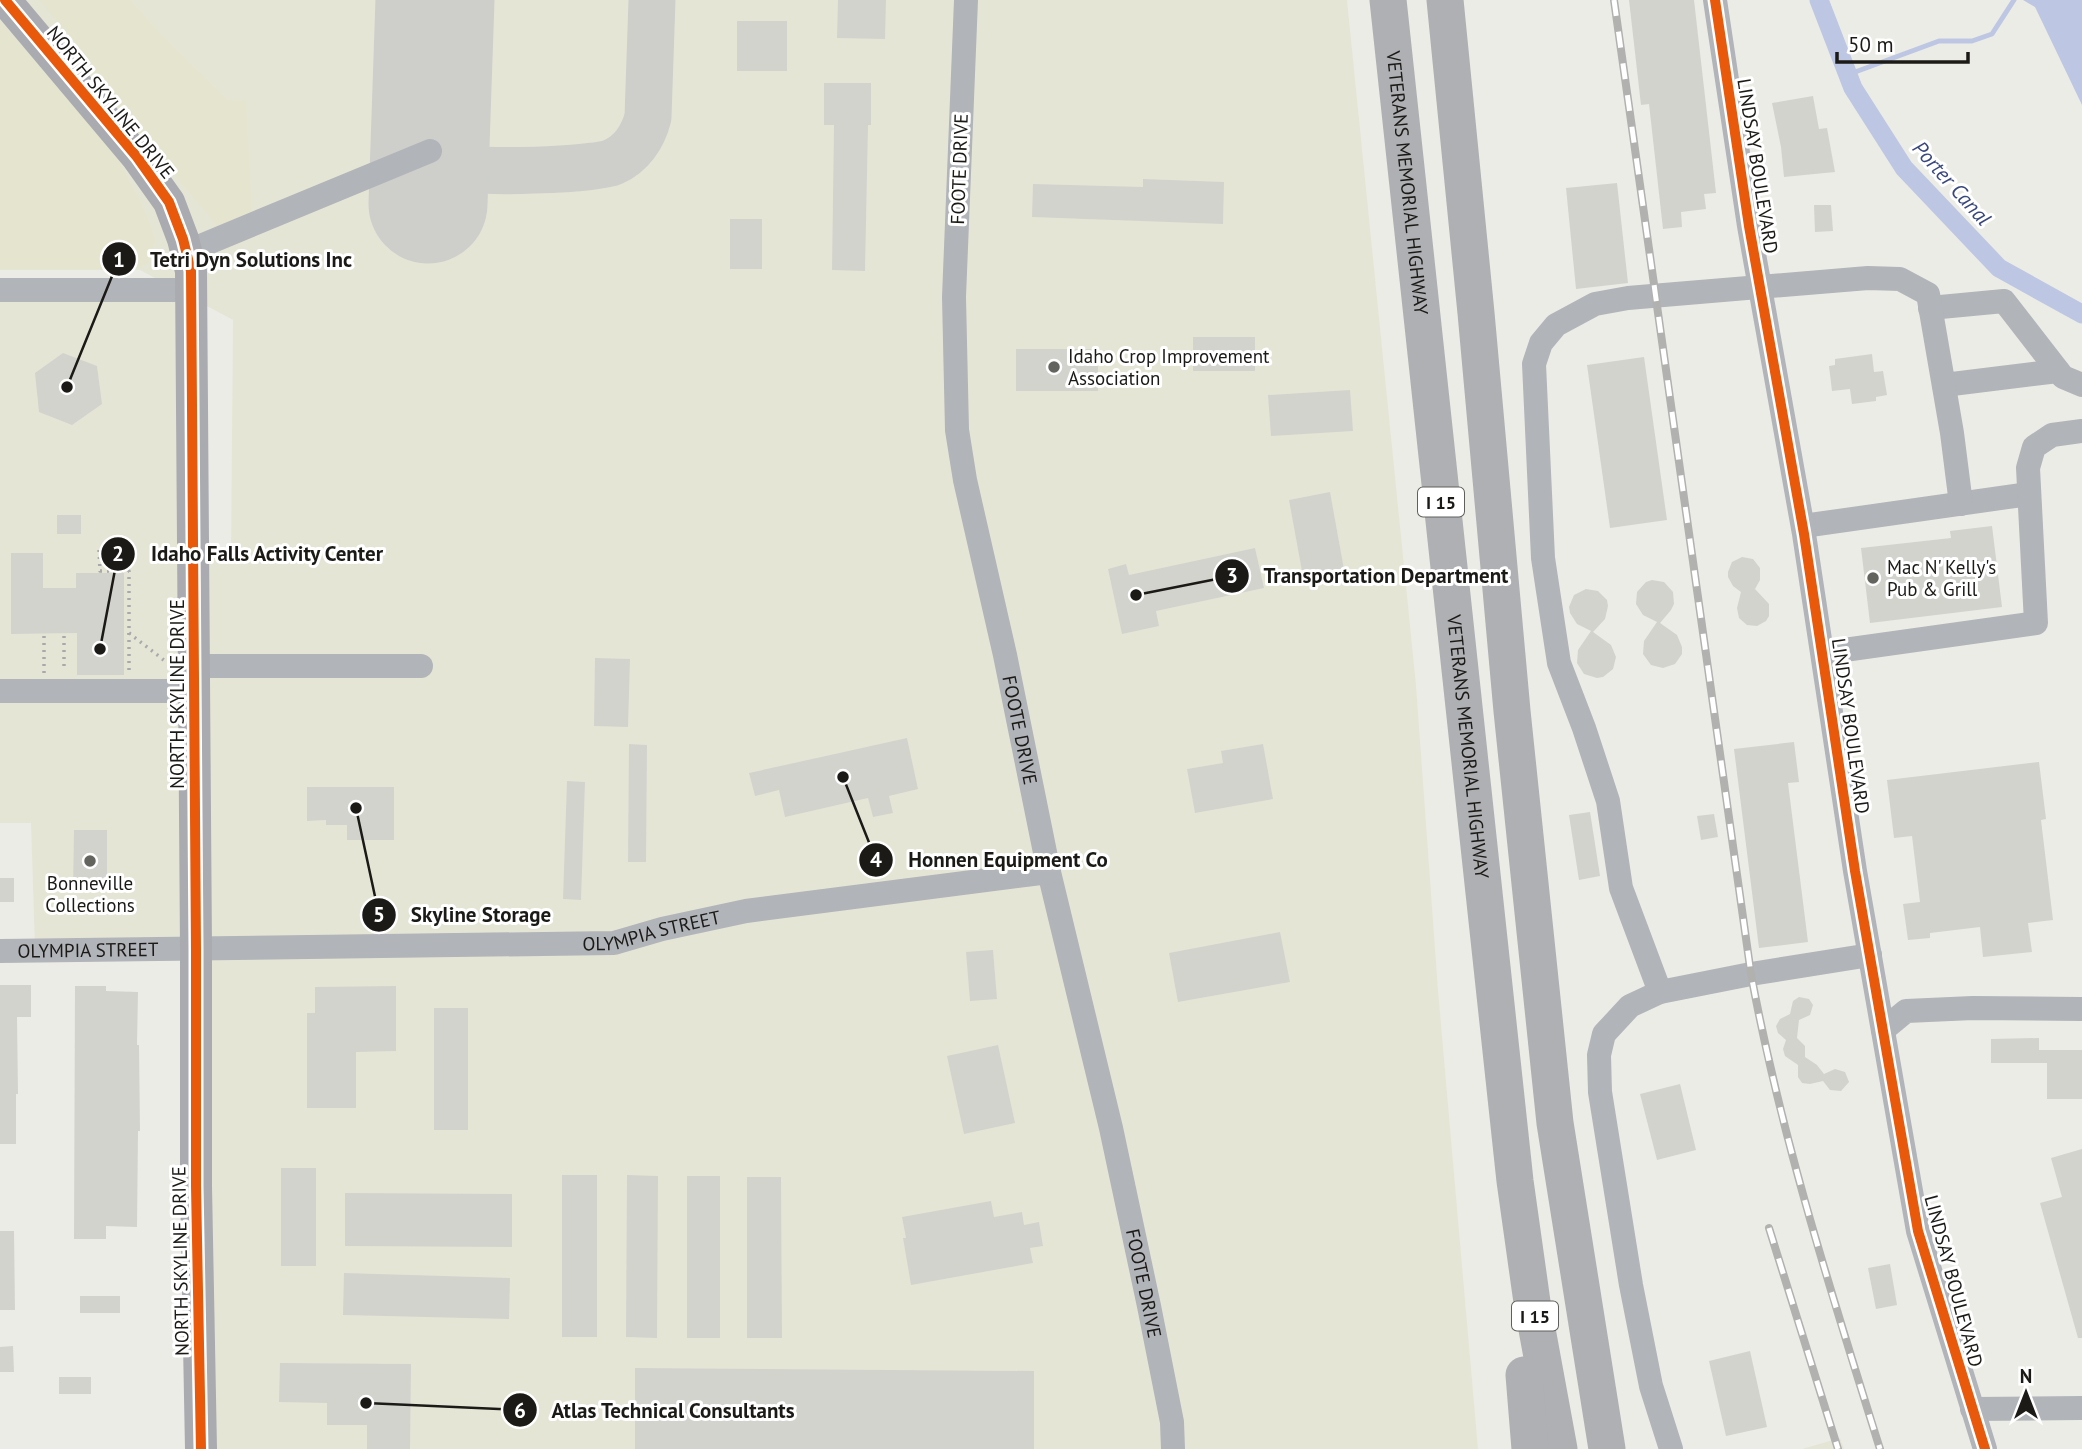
<svg xmlns="http://www.w3.org/2000/svg" width="2082" height="1449" font-family="'PT Sans',sans-serif">
  <style>
    .built { fill: #e5e5d6; fill-rule: evenodd }
    .green { fill: #e5e4cf }
    .water { fill: #bdc7e3 }
    .lines { fill: none; stroke-linecap: round; stroke-linejoin: round }
    .stream { stroke: #bdc7e3; stroke-width: 5 }
    .canal { stroke: #bdc7e3; stroke-width: 19 }
    .taxiway { stroke: #cecfcb; stroke-width: 47 }
    .runway { stroke: #cecfcb; stroke-width: 119 }
    .building { fill: #d3d3ce }
    .path { stroke: #a8a9aa; stroke-width: 3.5; stroke-dasharray: 2 5; stroke-linecap: butt }
    .minor { stroke: #b1b4b9; stroke-width: 24 }
    .major { stroke: #aaabb0; stroke-width: 32 }
    .highway { stroke: #aeb0b3; stroke-width: 37 }
    .rail-casing { stroke: #b1b2b0; stroke-width: 8 }
    .rail { stroke: #fff; stroke-width: 5; stroke-dasharray: 16; stroke-linecap: butt }
    .cycleway-casing { stroke: #fff; stroke-width: 15 }
    .cycleway { stroke: #e8590c; stroke-width: 10 }
    .poi-dot { fill: #64645f; stroke: #fff; stroke-width: 2.5 }
    .labels { text-anchor: middle; dominant-baseline: central; stroke-width: 6; stroke-linejoin: round; paint-order: stroke }
    .shield { fill: #fff; stroke: #5f5f5c; stroke-width: 2 }
    .shield-label { font-size: 18px; font-weight: bold; fill: #1b1a16 }
    .street-label { font-size: 19px; fill: #1b1a16; stroke: #fff }
    .poi-label { font-size: 19px; fill: #1b1a16; stroke: #fff; text-anchor: start }
    .water-label { font-size: 21px; font-style: italic; fill: #38477d; stroke: #fff }
    .leader { fill: none; stroke: #1b1a16; stroke-width: 2.5 }
    .callout-dot { fill: #1b1a16; stroke: #fff; stroke-width: 2.5 }
    .mark-label { font-size: 21px; text-anchor: middle; font-weight: bold; fill: #fff }
    .callout-label { font-size: 21px; text-anchor: middle; font-weight: bold; fill: #1b1a16; stroke: #fff; stroke-width: 6; stroke-linejoin: round; paint-order: stroke }
  </style>
  <rect width="100%" height="100%" fill="#ecece6"/>
  <g class="built">
    <path d="M 0,0 L 1347,0 L 1416,685 L 1438,990 L 1478,1449 L 201,1449 L 196,950 L 35,950 L 31,823 L 0,823 L 0,290 L 175,289 L 140,270 L 0,270 ZM 192,298 L 233,320 L 231,555 L 194,553 Z"/>
    <path d="M 1840,1438 L 1844,1449 L 1802,1449 Z"/>
  </g>
  <g class="green">
    <path d="M 39,0 L 130,0 L 163,37 L 227,100 L 246,101 L 252,215 L 218,226 L 113,103 L 73,40 Z"/>
    <path d="M 0,21 L 114,153 L 138,197 L 149,221 L 155,241 L 148,263 L 135,269 L 0,269 Z"/>
  </g>
  <path class="water" d="M 2023,0 L 2082,0 L 2082,105 L 2035,7 Z"/>
  <g class="lines">
    <path class="stream" d="M 1847,75 L 1939,41 L 1972,41 L 1992,34 L 2014,0"/>
    <path class="canal" d="M 1819,0 L 1853,88 L 1904,168 L 1999,268 L 2082,314"/>
    <path class="taxiway" d="M 431,135 C 436,150 443,160 458,167 C 474,174 595,170 613,162 C 631,154 643,137 648,117 L 652,0"/>
    <path class="runway" d="M 428,204 L 435,0"/>
  </g>
  <g class="building">
    <path d="M 838,0 L 886,0 L 885,39 L 837,38 Z"/>
    <path d="M 1629,0 L 1694,0 L 1716,193 L 1704,194 L 1706,209 L 1681,212 L 1682,227 L 1663,229 L 1649,104 L 1641,105 Z"/>
    <rect x="737" y="21" width="50" height="50"/>
    <path d="M 824,83 L 871,83 L 871,125 L 868,125 L 865,271 L 832,270 L 834,125 L 824,125 Z"/>
    <path d="M 1813,96 L 1819,129 L 1827,128 L 1835,172 L 1784,177 L 1781,147 L 1772,103 Z"/>
    <path d="M 1143,179 L 1224,182 L 1223,224 L 1032,217 L 1033,184 L 1143,187 Z"/>
    <path d="M 1617,183 L 1628,283 L 1576,289 L 1566,188 Z"/>
    <path d="M 1814,205 L 1831,205 L 1833,231 L 1815,232 Z"/>
    <rect x="730" y="219" width="32" height="50"/>
    <rect x="1193" y="337" width="62" height="34"/>
    <rect x="1016" y="349" width="82" height="42"/>
    <path d="M 63,353 L 97,366 L 102,404 L 72,425 L 39,412 L 35,373 Z"/>
    <path d="M 1872,354 L 1874,372 L 1883,371 L 1887,395 L 1876,397 L 1876,401 L 1852,404 L 1850,389 L 1832,391 L 1829,366 L 1835,365 L 1835,359 Z"/>
    <path d="M 1644,357 L 1667,520 L 1610,528 L 1587,365 Z"/>
    <path d="M 1350,390 L 1353,431 L 1271,436 L 1268,395 Z"/>
    <path d="M 1330,492 L 1345,575 L 1304,582 L 1289,500 Z"/>
    <rect x="57" y="515" width="24" height="19"/>
    <path d="M 1992,526 L 2002,607 L 1870,623 L 1861,548 L 1951,538 L 1950,531 Z"/>
    <path d="M 1255,548 L 1264,588 L 1156,611 L 1159,626 L 1122,634 L 1108,569 L 1126,564 L 1129,575 Z"/>
    <path d="M 11,553 L 43,553 L 43,588 L 76,588 L 76,573 L 124,573 L 124,675 L 77,675 L 77,633 L 11,634 Z"/>
    <path d="M 1742,557 L 1753,559 L 1760,568 L 1760,580 L 1755,589 L 1769,604 L 1769,616 L 1766,621 L 1757,626 L 1747,625 L 1739,618 L 1737,608 L 1741,592 L 1733,586 L 1728,577 L 1728,572 L 1732,562 Z"/>
    <path d="M 1652,580 L 1664,582 L 1673,592 L 1674,604 L 1671,610 L 1660,623 L 1677,635 L 1682,647 L 1682,654 L 1675,664 L 1663,668 L 1651,665 L 1643,654 L 1644,641 L 1657,622 L 1643,615 L 1636,604 L 1637,592 L 1646,582 Z"/>
    <path d="M 1586,589 L 1598,591 L 1607,600 L 1608,606 L 1605,619 L 1593,632 L 1611,645 L 1616,657 L 1613,669 L 1603,677 L 1597,678 L 1584,674 L 1577,663 L 1578,650 L 1591,631 L 1577,624 L 1570,613 L 1569,607 L 1574,595 Z"/>
    <path d="M 595,658 L 630,659 L 628,727 L 594,726 Z"/>
    <path d="M 907,738 L 918,789 L 889,796 L 893,813 L 873,817 L 868,798 L 785,817 L 779,790 L 755,796 L 749,773 Z"/>
    <path d="M 1794,742 L 1799,782 L 1788,783 L 1808,942 L 1759,948 L 1734,749 Z"/>
    <path d="M 629,744 L 647,745 L 646,862 L 628,862 Z"/>
    <path d="M 1263,744 L 1273,799 L 1195,813 L 1187,769 L 1223,763 L 1221,751 Z"/>
    <path d="M 2039,762 L 2046,819 L 2041,820 L 2053,920 L 2028,923 L 2032,952 L 1983,957 L 1980,927 L 1930,933 L 1930,938 L 1908,940 L 1903,904 L 1920,902 L 1912,836 L 1894,838 L 1887,780 Z"/>
    <path d="M 567,781 L 585,782 L 581,900 L 563,899 Z"/>
    <path d="M 307,787 L 394,787 L 394,840 L 347,840 L 347,825 L 326,825 L 326,820 L 307,821 Z"/>
    <path d="M 1590,812 L 1600,876 L 1579,880 L 1569,815 Z"/>
    <path d="M 1714,814 L 1718,837 L 1701,840 L 1697,816 Z"/>
    <path d="M 74,830 L 107,830 L 107,890 L 73,890 Z"/>
    <rect x="0" y="878" width="14" height="24"/>
    <path d="M 1280,932 L 1290,982 L 1178,1002 L 1169,953 Z"/>
    <path d="M 993,950 L 997,999 L 970,1001 L 966,952 Z"/>
    <path d="M 0,985 L 31,985 L 31,1017 L 17,1017 L 18,1094 L 16,1094 L 16,1144 L 0,1144 Z"/>
    <path d="M 75,986 L 106,986 L 106,991 L 138,992 L 137,1045 L 139,1045 L 140,1131 L 138,1131 L 137,1227 L 106,1226 L 106,1239 L 74,1239 Z"/>
    <path d="M 396,986 L 396,1051 L 356,1052 L 356,1108 L 307,1108 L 307,1013 L 315,1013 L 315,987 Z"/>
    <path d="M 1799,997 L 1809,999 L 1813,1005 L 1810,1015 L 1799,1020 L 1797,1038 L 1805,1046 L 1805,1057 L 1817,1065 L 1824,1074 L 1835,1069 L 1845,1072 L 1849,1082 L 1841,1091 L 1830,1090 L 1823,1081 L 1810,1084 L 1802,1083 L 1798,1077 L 1798,1065 L 1785,1056 L 1783,1049 L 1786,1040 L 1778,1033 L 1776,1026 L 1780,1019 L 1790,1014 L 1793,1001 Z"/>
    <rect x="434" y="1008" width="34" height="122"/>
    <path d="M 2039,1038 L 2039,1050 L 2082,1050 L 2082,1099 L 2047,1099 L 2047,1063 L 1991,1063 L 1991,1039 Z"/>
    <path d="M 998,1045 L 1015,1123 L 964,1134 L 947,1056 Z"/>
    <path d="M 1680,1084 L 1696,1150 L 1657,1160 L 1640,1094 Z"/>
    <path d="M 2082,1149 L 2082,1338 L 2078,1338 L 2040,1203 L 2062,1197 L 2051,1158 Z"/>
    <rect x="281" y="1168" width="35" height="98"/>
    <rect x="562" y="1175" width="35" height="162"/>
    <path d="M 627,1175 L 658,1176 L 657,1338 L 626,1337 Z"/>
    <rect x="687" y="1176" width="33" height="162"/>
    <path d="M 747,1177 L 781,1177 L 782,1338 L 747,1338 Z"/>
    <path d="M 345,1193 L 512,1194 L 512,1247 L 345,1246 Z"/>
    <path d="M 991,1201 L 994,1217 L 1022,1212 L 1024,1225 L 1039,1222 L 1043,1246 L 1030,1248 L 1033,1263 L 911,1285 L 903,1238 L 906,1238 L 902,1217 Z"/>
    <path d="M 0,1231 L 14,1231 L 15,1310 L 0,1310 Z"/>
    <path d="M 1890,1264 L 1897,1305 L 1876,1309 L 1868,1268 Z"/>
    <path d="M 344,1273 L 510,1278 L 509,1319 L 343,1315 Z"/>
    <rect x="80" y="1296" width="40" height="17"/>
    <path d="M 13,1346 L 14,1372 L 0,1372 L 0,1347 Z"/>
    <path d="M 1750,1351 L 1767,1427 L 1726,1436 L 1709,1361 Z"/>
    <path d="M 280,1363 L 411,1364 L 410,1449 L 367,1449 L 367,1425 L 327,1425 L 327,1403 L 279,1402 Z"/>
    <path d="M 635,1368 L 1034,1371 L 1034,1449 L 635,1449 Z"/>
    <rect x="59" y="1377" width="32" height="17"/>
  </g>
  <g class="lines">
    <g class="path">
      <path d="M 99,550 L 100,571 L 129,571 L 129,633 L 165,661"/>
      <path d="M 129,633 L 129,672"/>
      <path d="M 44,636 L 44,673"/>
      <path d="M 64,636 L 64,670"/>
    </g>
    <g class="minor">
      <path id="s1" d="M 966,0 L 954,297 L 957,430 L 965,480 L 1005,655 L 1049,872 L 1111,1128 L 1149,1306 L 1172,1422 L 1173,1449"/>
      <path d="M 1715,0 L 1749,226 L 1804,534 L 1855,871 L 1918,1231 L 1985,1449"/>
      <path d="M 186,252 L 430,151"/>
      <path d="M 0,290 L 191,290"/>
      <path d="M 1930,308 L 2004,301 L 2063,377 L 2082,385"/>
      <path d="M 1944,385 L 2058,371"/>
      <path d="M 1803,526 L 2029,494"/>
      <path d="M 1823,653 L 2036,623 L 2028,468 L 2034,447 L 2052,435 L 2082,431"/>
      <path d="M 194,666 L 421,666"/>
      <path d="M 0,691 L 194,691"/>
      <path id="s2" d="M 0,951 L 614,943 L 662,929 L 746,911 L 1049,872"/>
      <path d="M 1660,992 L 1621,888 L 1608,801 L 1584,728 L 1559,663 L 1543,558 L 1534,364 L 1541,343 L 1556,325 L 1595,304 L 1628,298 L 1868,278 L 1900,279 L 1928,294 L 1952,433 L 1961,504"/>
      <path d="M 1883,1030 L 1906,1011 L 1973,1008 L 2082,1009"/>
      <path d="M 1972,1409 L 2082,1408"/>
      <path d="M 1671,1449 L 1651,1386 L 1631,1285 L 1600,1092 L 1599,1055 L 1604,1034 L 1630,1006 L 1660,992 L 1751,974 L 1870,955"/>
    </g>
    <path class="major" d="M 5,0 L 137,157 L 169,202 L 183,239 L 191,271 L 196,949 L 196,1186 L 201,1449"/>
    <g class="highway">
      <path id="s3" d="M 1388,0 L 1515,1181 L 1532,1302 L 1559,1449"/>
      <path d="M 1445,0 L 1476,313 L 1512,711 L 1555,1123 L 1607,1449"/>
      <path d="M 1524,1375 L 1530,1449"/>
    </g>
    <g class="rail-casing">
      <g id="rail">
        <path d="M 1614,0 L 1751,974 C 1781,1136 1831,1292 1880,1449"/>
        <path d="M 1769,1228 L 1838,1449"/>
      </g>
    </g>
    <use href="#rail" class="rail"/>
    <g class="cycleway-casing">
      <g id="cycleway">
        <path d="M 5,0 L 137,157 L 169,202 L 183,239 L 191,271 L 196,949 L 196,1186 L 201,1449"/>
        <path d="M 1715,0 L 1749,226 L 1804,534 L 1855,871 L 1918,1231 L 1985,1449"/>
      </g>
    </g>
    <use href="#cycleway" class="cycleway"/>
  </g>
  <g class="poi-dot">
    <circle cx="1054" cy="367" r="7"/>
    <circle cx="1873" cy="578" r="7"/>
    <circle cx="90" cy="861" r="7"/>
  </g>
  <g class="labels">
    <g class="shield">
      <rect x="1418" y="487.5" width="46" height="29" rx="5"/>
      <rect x="1512" y="1301.5" width="46" height="29" rx="5"/>
    </g>
    <g class="shield-label">
      <text x="1441" y="502">I 15</text>
      <text x="1535" y="1316">I 15</text>
    </g>
    <g class="street-label">
      <text transform="translate(111 102) rotate(51)">NORTH SKYLINE DRIVE</text>
      <text transform="translate(1758 166) rotate(81)">LINDSAY BOULEVARD</text>
      <text transform="translate(959 169) rotate(-88)">FOOTE DRIVE</text>
      <text stroke="none"><textPath href="#s3" startOffset="184">VETERANS MEMORIAL HIGHWAY</textPath></text>
      <text transform="translate(177 694) rotate(-90)">NORTH SKYLINE DRIVE</text>
      <text transform="translate(1851 726) rotate(82)">LINDSAY BOULEVARD</text>
      <text stroke="none"><textPath href="#s1" startOffset="737">FOOTE DRIVE</textPath></text>
      <text stroke="none"><textPath href="#s3" startOffset="751">VETERANS MEMORIAL HIGHWAY</textPath></text>
      <text stroke="none"><textPath href="#s2" startOffset="653">OLYMPIA STREET</textPath></text>
      <text stroke="none"><textPath href="#s2" startOffset="88">OLYMPIA STREET</textPath></text>
      <text transform="translate(180 1261) rotate(-91)">NORTH SKYLINE DRIVE</text>
      <text transform="translate(1954 1281) rotate(75)">LINDSAY BOULEVARD</text>
      <text stroke="none"><textPath href="#s1" startOffset="1304">FOOTE DRIVE</textPath></text>
    </g>
    <g class="poi-label">
      <text x="1068" y="356">Idaho Crop Improvement<tspan x="1068" dy="22">Association</tspan></text>
      <text x="1887" y="567">Mac N' Kelly's<tspan x="1887" dy="22">Pub &amp; Grill</tspan></text>
      <text x="90" y="883" text-anchor="middle">Bonneville<tspan x="90" dy="22">Collections</tspan></text>
    </g>
    <g class="water-label">
      <text transform="translate(1952 183) rotate(48)">Porter Canal</text>
    </g>
  </g>
  <path class="leader" d="M67 387L119 259M100 649L118 554M1136 595L1232 576M843 777L876 860M356 808L379 915M366 1403L520 1410"/>
  <g class="callout-dot">
    <circle cx="67" cy="387" r="7"/>
    <circle cx="100" cy="649" r="7"/>
    <circle cx="1136" cy="595" r="7"/>
    <circle cx="843" cy="777" r="7"/>
    <circle cx="356" cy="808" r="7"/>
    <circle cx="366" cy="1403" r="7"/>
    <circle cx="119" cy="259" r="18"/>
    <circle cx="118" cy="554" r="18"/>
    <circle cx="1232" cy="576" r="18"/>
    <circle cx="876" cy="860" r="18"/>
    <circle cx="379" cy="915" r="18"/>
    <circle cx="520" cy="1410" r="18"/>
  </g>
  <g class="mark-label">
    <text x="119" y="267">1</text>
    <text x="118" y="561">2</text>
    <text x="1232" y="583">3</text>
    <text x="876" y="867">4</text>
    <text x="379" y="922">5</text>
    <text x="520" y="1418">6</text>
  </g>
  <g class="callout-label">
    <text x="251" y="267">Tetri Dyn Solutions Inc</text>
    <text x="267" y="561">Idaho Falls Activity Center</text>
    <text x="1386" y="583">Transportation Department</text>
    <text x="1008" y="867">Honnen Equipment Co</text>
    <text x="481" y="922">Skyline Storage</text>
    <text x="673" y="1418">Atlas Technical Consultants</text>
  </g>
  <g transform="translate(2026 1393)" stroke="#ffffff" stroke-width="5" paint-order="stroke">
  <path d="M0-5L12 26L0 18L-12 26Z" fill="#1b1a16"/>
  <text y="-10" font-size="19" font-weight="bold" text-anchor="middle" fill="#1b1a16">N</text>
  </g>
  <path d="M1837 52v10h131v-10" fill="none" stroke="#1b1a16" stroke-width="3.5"/>
  <text x="1848" y="52" font-size="21" fill="#1b1a16" stroke="#ffffff" stroke-width="5" paint-order="stroke">50 m</text>
</svg>
